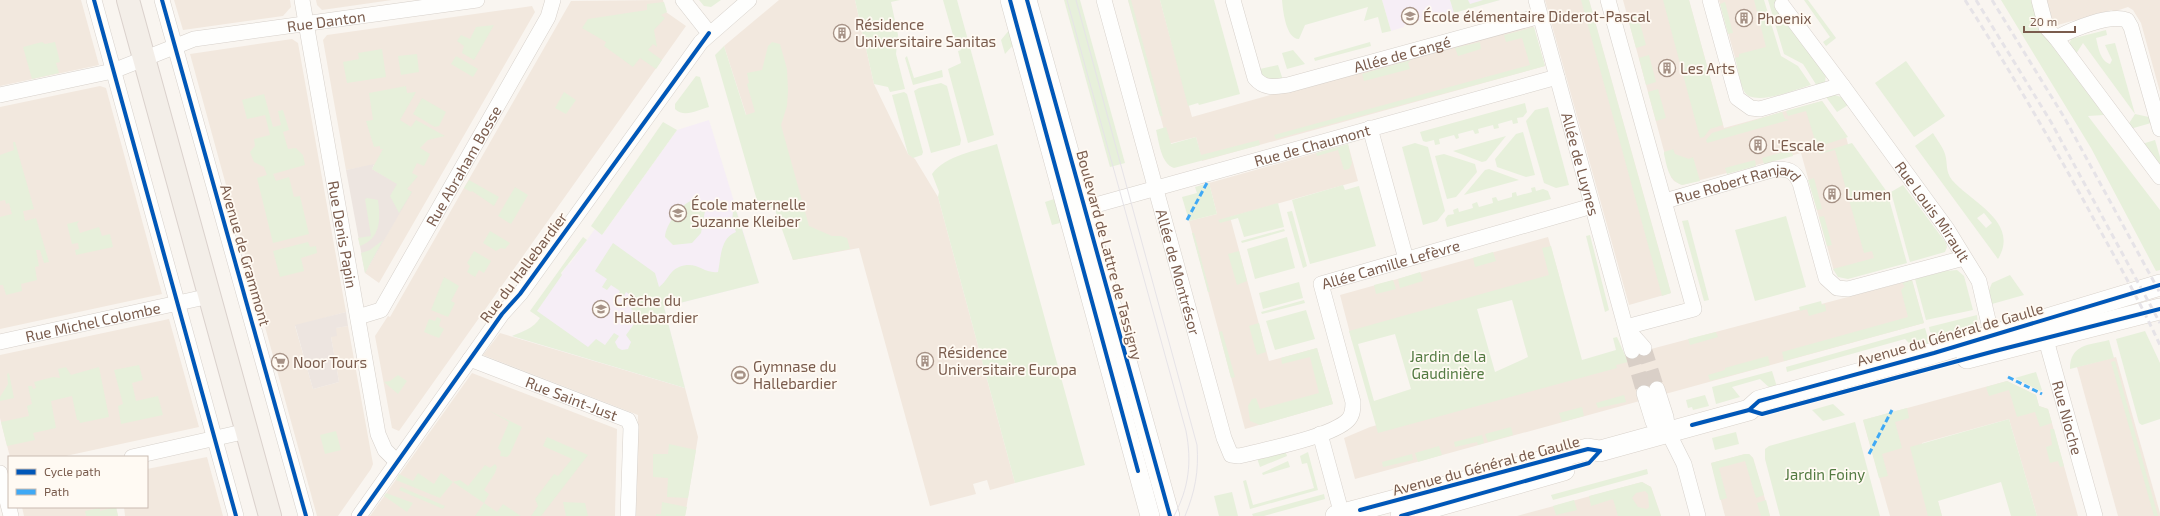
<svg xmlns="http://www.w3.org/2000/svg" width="2160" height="516" font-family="'Exo 2',sans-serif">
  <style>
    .residential { fill: #f2e8de }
    .industrial { fill: #ede5e0 }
    .education { fill: #f6eef6 }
    .green { fill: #e7f0db; fill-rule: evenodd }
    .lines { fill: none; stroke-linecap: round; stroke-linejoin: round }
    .minor-tunnel { stroke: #d9cfc7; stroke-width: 15; stroke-dasharray: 15 8; stroke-linecap: butt }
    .minor-casing { stroke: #d7d1cb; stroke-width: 16 }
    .tertiary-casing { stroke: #d7d1cb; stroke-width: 20 }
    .secondary-casing { stroke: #d9d2cb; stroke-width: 22 }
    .primary-casing { stroke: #dad1cc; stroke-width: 24 }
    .minor { stroke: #fefefd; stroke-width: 15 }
    .tertiary { stroke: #fefefd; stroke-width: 19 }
    .secondary { stroke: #fefefd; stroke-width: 21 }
    .primary { stroke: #f3eee8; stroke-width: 22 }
    .tram { stroke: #e6e3e7; stroke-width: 1 }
    .rail { stroke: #e6e3e7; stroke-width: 3; stroke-dasharray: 6 4; stroke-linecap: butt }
    .quiet { stroke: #3fa9f5; stroke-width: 3; stroke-dasharray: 6 3; stroke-linecap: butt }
    .cycleway-casing { stroke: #fffaf3; stroke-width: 6 }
    .cycleway { stroke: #0057b8; stroke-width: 4 }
    .labels { text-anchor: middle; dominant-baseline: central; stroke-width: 3.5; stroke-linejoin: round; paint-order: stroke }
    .poi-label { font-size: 15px; fill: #7a5c4d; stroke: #fffaf3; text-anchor: start }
    .street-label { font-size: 15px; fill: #7a5c4d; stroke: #fffaf3 }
    .park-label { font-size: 15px; fill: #537a41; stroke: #fffaf3 }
  </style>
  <rect width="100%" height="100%" fill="#f9f5f0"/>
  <g class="residential">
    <path d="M 0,0 L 81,0 L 99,65 L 0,86 Z"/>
    <path d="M 174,0 L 290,0 L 291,7 L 283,16 L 183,30 Z"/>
    <path d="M 316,0 L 392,0 L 322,10 L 317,5 Z"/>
    <path d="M 663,0 L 666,12 L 686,26 L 399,431 L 392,428 L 375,336 L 388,316 L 390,317 L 571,1 Z"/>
    <path d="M 779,0 L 855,0 L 874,84 L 908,154 L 915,159 L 938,197 L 1015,483 L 990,490 L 987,480 L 973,484 L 976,494 L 930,506 L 859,248 L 793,260 L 724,46 Z"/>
    <path d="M 1128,0 L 1160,0 L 1192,117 L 1527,23 L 1533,26 L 1545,66 L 1202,161 L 1196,137 L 1168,144 Z"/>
    <path d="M 1545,0 L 1589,0 L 1671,293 L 1629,305 Z"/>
    <path d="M 1623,0 L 1689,0 L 1724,128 L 1822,101 L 1845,133 L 1878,258 L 1834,271 L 1801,153 L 1682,185 L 1674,181 L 1671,177 Z"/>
    <path d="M 1719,0 L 1759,0 L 1773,51 L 1736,61 Z"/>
    <path d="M 2046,0 L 2160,0 L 2160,92 L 2141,23 L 2133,10 L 2128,7 L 2113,12 L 2112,10 L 2054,26 Z"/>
    <path d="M 532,6 L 535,12 L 379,283 L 365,273 L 411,192 L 372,169 L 374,165 L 346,170 L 323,40 L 327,35 Z"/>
    <path d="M 292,39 L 298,43 L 346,312 L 295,326 L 313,389 L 339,382 L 331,337 L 335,328 L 348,326 L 373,464 L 371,469 L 338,516 L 317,516 L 190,54 Z"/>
    <path d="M 100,86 L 106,88 L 162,294 L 0,329 L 0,107 Z"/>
    <path d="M 1348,144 L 1358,181 L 1230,217 L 1269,361 L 1317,348 L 1333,404 L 1245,429 L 1189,221 L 1217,214 L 1209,183 Z"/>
    <path d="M 1548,237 L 1562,286 L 1352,341 L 1340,295 Z"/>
    <path d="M 1912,280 L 1924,323 L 1355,479 L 1344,438 L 1370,427 L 1651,349 Z"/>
    <path d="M 169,319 L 199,427 L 61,457 L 10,457 L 0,418 L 0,355 Z"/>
    <path d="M 500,333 L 685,388 L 698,437 L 685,516 L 636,516 L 638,415 L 483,355 Z"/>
    <path d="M 2116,357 L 2160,513 L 2160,516 L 2118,516 L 2077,367 Z"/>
    <path d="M 472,373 L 617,429 L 615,516 L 370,516 Z"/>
    <path d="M 2007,381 L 2036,395 L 2039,406 L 2048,409 L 2078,516 L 2037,516 L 2009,419 L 1922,443 L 1942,516 L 1890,516 L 1863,420 Z"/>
    <path d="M 1745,454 L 1749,454 L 1753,458 L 1770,516 L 1725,516 L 1711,463 Z"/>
    <path d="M 207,457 L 223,516 L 125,516 L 124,507 L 147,507 L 147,469 Z"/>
    <path d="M 1642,482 L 1651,487 L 1661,516 L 1517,516 Z"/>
    <path d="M 22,507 L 116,507 L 118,516 L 24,516 Z"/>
  </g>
  <g class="industrial">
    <path d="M 374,164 L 372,169 L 412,192 L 365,273 L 346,170 Z"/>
    <path d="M 346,312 L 348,326 L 336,328 L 337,336 L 331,337 L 339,382 L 313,389 L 295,325 Z"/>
  </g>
  <g class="education">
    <path d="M 1382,0 L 1500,0 L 1438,17 L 1438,15 L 1404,25 L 1404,27 L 1391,31 Z"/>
    <path d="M 709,120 L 759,283 L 664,307 L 685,388 L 512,336 L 534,327 L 542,315 L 537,311 L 568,264 L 569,265 L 595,229 L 603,234 L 677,130 Z"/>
  </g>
  <g class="green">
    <path d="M 699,0 L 721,0 L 711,7 L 704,6 Z"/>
    <path d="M 855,0 L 900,0 L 891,2 L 898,35 L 896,54 L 905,89 L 890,92 L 888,87 L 874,84 Z"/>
    <path d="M 943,0 L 957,0 L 994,135 L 968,143 L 948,69 L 961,63 L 958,51 L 961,50 L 958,41 L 955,42 Z"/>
    <path d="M 1064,0 L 1080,0 L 1125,163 L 1110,167 Z"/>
    <path d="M 1128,0 L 1131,0 L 1163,116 L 1160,116 Z"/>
    <path d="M 1160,0 L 1214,0 L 1240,94 L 1199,105 L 1198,103 L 1188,106 Z"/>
    <path d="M 1282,0 L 1382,0 L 1391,31 L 1382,33 L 1378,17 L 1364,21 L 1368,7 L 1305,25 L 1299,39 C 1286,39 1283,11 1282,0 Z"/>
    <path d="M 1450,0 L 1468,0 L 1470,4 L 1483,0 L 1500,0 L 1454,13 Z"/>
    <path d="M 1581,0 L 1589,0 L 1671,293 L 1662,296 L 1661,292 Z"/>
    <path d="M 1663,0 L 1689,0 L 1723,125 L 1710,129 L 1704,137 L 1700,138 Z"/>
    <path d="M 1754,0 L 1764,0 L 1781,56 L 1798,66 L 1811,85 C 1797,89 1752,108 1744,91 C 1739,81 1738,68 1735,58 L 1739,57 L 1739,54 L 1766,47 Z"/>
    <path d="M 1768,0 L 1787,0 L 1826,75 L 1825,82 L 1817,86 L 1803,64 L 1784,54 Z"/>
    <path d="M 1804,0 L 1808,0 L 1836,38 L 1826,46 L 1823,42 L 1830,37 Z"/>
    <path d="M 2001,0 L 2032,0 L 2041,31 L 2104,115 L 2088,116 L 2160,210 L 2160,270 L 2156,271 L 2091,148 Z"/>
    <path d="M 664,2 L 667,12 L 661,15 L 665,18 L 654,30 L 657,47 L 653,44 L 648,50 L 662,60 L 656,69 L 640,58 L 633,67 L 604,46 L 606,42 L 582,28 L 588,19 L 647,10 L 647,4 Z"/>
    <path d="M 1725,2 L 1733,33 L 1728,34 L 1720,4 Z"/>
    <path d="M 1638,16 L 1646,45 L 1636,48 L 1628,19 Z"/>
    <path d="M 494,25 L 474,60 L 462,53 L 464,46 L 457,41 L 461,35 L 470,39 L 476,27 Z"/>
    <path d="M 1534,27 L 1545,66 L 1276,139 L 1274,135 L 1530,65 L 1522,38 L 1506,42 L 1504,35 Z"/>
    <path d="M 1010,29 L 1015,43 L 1005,54 L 1001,40 Z"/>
    <path d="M 2106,30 L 2107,35 L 2096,38 C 2098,46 2100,61 2110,64 L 2112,60 L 2105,45 L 2115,43 L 2135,114 L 2149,117 L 2151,123 L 2130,129 L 2128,125 L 2135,114 L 2083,43 L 2076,54 L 2069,45 L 2071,39 Z"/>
    <path d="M 42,42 L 45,44 L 55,42 L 60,62 L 56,63 L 59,73 L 32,79 L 23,47 Z"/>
    <path d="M 772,42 L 780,44 L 787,69 L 788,91 L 787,106 L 781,125 L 809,226 L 832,236 L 841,236 L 847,238 L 850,249 L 793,260 L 774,207 L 760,211 L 715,55 L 724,46 L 746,115 L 755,112 L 747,84 L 749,83 L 747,73 L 762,70 L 768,46 Z"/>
    <path d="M 1370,42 L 1371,46 L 1315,61 L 1314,58 Z"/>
    <path d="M 1480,42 L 1481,49 L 1458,56 L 1455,48 Z"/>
    <path d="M 382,49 L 386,77 L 347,83 L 343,62 L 359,59 L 358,53 Z"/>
    <path d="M 1293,50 L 1305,64 L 1287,69 L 1282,53 Z"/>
    <path d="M 417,54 L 419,72 L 401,75 L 398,56 Z"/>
    <path d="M 1649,55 L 1656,82 L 1646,85 L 1639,58 Z"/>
    <path d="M 456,56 L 478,69 L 473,77 L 451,64 Z"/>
    <path d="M 907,56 L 914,78 L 942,70 L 943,77 L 913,85 L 905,58 Z"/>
    <path d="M 1411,60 L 1408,63 L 1410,69 L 1364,81 L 1362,74 Z"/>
    <path d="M 1906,61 L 1945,116 L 1914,137 L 1875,83 Z"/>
    <path d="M 1278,65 L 1283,80 L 1273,82 L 1262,76 L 1260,69 Z"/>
    <path d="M 696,76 L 700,77 L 709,107 C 698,110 684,118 675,109 L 675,104 Z"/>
    <path d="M 941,83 L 947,86 L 961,140 L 960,145 L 931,153 L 914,91 L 919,88 Z"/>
    <path d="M 406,86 L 407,93 L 416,92 L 400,120 L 411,127 L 416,120 L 445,136 L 428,140 L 420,148 L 430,154 L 424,166 L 417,163 L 412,173 L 418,176 L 407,189 L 412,192 L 399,213 L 390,196 L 397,184 L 372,169 L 383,149 L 380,149 L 380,146 L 374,147 L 366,121 L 373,120 L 369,93 Z"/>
    <path d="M 1658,89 L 1666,118 L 1656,121 L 1648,92 Z"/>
    <path d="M 564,92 L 576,100 L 566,114 L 555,108 Z"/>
    <path d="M 904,92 L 907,94 L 923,152 L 922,155 L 913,158 L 908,154 L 892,95 Z"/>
    <path d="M 264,94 L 273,127 L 281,125 L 278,111 L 283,110 L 289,130 L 283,132 L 288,149 L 296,148 L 303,155 L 305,165 L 273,174 L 276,181 L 289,177 L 294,197 L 300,196 L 309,234 L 273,243 L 257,178 L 267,175 L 264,167 L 254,162 L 250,152 L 255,146 L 254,139 L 270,135 L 265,115 L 247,119 L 242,100 Z"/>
    <path d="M 1835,95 L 1841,97 L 1848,105 L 1837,112 L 1826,97 Z"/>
    <path d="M 422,98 L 446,112 L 439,126 L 435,127 L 413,114 Z"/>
    <path d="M 1822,101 L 1848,137 L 1817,147 L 1806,111 L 1788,116 L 1786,111 Z"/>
    <path d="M 1525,103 L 1527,112 L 1523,117 L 1517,118 L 1518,123 L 1513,124 L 1512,120 L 1498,124 L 1499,128 L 1494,129 L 1493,125 L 1478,129 L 1479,133 L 1475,134 L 1473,130 L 1458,134 L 1459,138 L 1456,139 L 1454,135 L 1439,139 L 1440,144 L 1435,145 L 1434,140 L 1426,142 L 1423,141 L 1420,132 Z"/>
    <path d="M 1548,107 L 1569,185 L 1556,188 L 1544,183 L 1526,121 L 1535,110 Z"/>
    <path d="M 1782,112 L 1785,119 L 1789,120 L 1707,143 L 1706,140 L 1712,133 Z"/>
    <path d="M 663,122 L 677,130 L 602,235 L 591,226 Z"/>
    <path d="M 1166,127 L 1171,144 L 1196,137 L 1201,155 L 1259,140 L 1260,145 L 1174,168 C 1161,164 1159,142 1156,130 Z"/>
    <path d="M 1523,132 L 1535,175 L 1526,177 L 1497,167 L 1495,159 L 1516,134 Z"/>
    <path d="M 1933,133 C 1937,140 1943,147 1945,154 C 1948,164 1945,171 1952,180 C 1972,203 2020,222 1998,259 L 1915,146 ZM 1984,213 L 1992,223 L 1986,228 L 1977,218 Z"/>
    <path d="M 1506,136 L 1486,161 L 1482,162 L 1453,151 Z"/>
    <path d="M 2155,140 L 2160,157 L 2160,167 L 2142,144 Z"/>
    <path d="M 13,142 L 15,142 L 34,209 L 23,211 L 25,221 L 36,218 L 49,262 L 44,263 L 40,250 L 36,250 L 39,266 L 35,267 L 37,280 L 21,284 L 22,291 L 6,295 L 3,285 L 0,285 L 0,217 L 12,214 L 9,203 L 6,204 L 5,200 L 0,201 L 0,155 L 14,150 Z"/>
    <path d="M 1415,143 L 1428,147 L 1445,211 L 1437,221 L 1423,225 L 1402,147 Z"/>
    <path d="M 1852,143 L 1887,192 L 1907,263 L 1848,279 L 1838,277 L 1833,269 L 1874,258 L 1872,251 L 1864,253 L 1835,150 L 1819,154 L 1819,153 Z"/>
    <path d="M 997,144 L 1085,465 L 1015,483 L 938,197 L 939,192 L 932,174 C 946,155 976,151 997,144 Z"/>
    <path d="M 1348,144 L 1352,163 L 1349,169 L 1344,170 L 1338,150 L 1317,156 L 1316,153 Z"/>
    <path d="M 1673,149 L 1675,154 L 1689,159 L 1693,157 L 1700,181 L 1682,185 C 1668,180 1667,166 1664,154 L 1664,152 Z"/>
    <path d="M 1791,150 L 1793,156 L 1764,164 L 1762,158 Z"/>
    <path d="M 1444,154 L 1475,164 L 1477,172 L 1456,197 L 1447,199 L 1435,156 Z"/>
    <path d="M 1755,160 L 1756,166 L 1727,174 L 1725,168 Z"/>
    <path d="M 1489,169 L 1519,180 L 1464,195 L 1485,170 Z"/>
    <path d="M 1814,178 L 1822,209 L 1817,210 L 1808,180 Z"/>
    <path d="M 469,180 L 499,197 L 494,206 L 472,191 L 471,192 L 464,188 Z"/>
    <path d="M 1209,183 L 1217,214 L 1189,221 L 1182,197 L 1197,193 L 1195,187 Z"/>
    <path d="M 1343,185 L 1345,190 L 1359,186 L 1376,246 L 1310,264 L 1292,200 Z"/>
    <path d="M 1903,185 L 1946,243 L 1947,247 L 1945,252 L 1910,262 L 1891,192 Z"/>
    <path d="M 515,187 L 528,195 L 511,224 L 498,216 Z"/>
    <path d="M 1535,187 L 1536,191 L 1543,189 L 1548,191 L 1551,199 L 1447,227 L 1445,219 L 1448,215 L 1454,214 L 1453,210 L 1458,208 L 1459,212 L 1473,208 L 1472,204 L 1477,202 L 1479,207 L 1493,203 L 1492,198 L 1496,197 L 1498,201 L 1512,197 L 1512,193 L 1516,192 L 1517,196 L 1532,192 L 1531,188 Z"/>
    <path d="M 367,198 L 378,200 C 381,220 380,239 360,246 L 358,238 L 371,236 L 365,199 Z"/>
    <path d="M 1057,198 L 1064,222 L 1052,225 L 1045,202 Z"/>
    <path d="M 693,200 L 700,202 L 705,211 L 701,233 L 692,243 L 673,245 L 665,237 C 665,225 682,203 693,200 Z"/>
    <path d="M 1278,203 L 1284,227 L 1244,237 L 1238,218 L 1220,223 L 1218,220 Z"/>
    <path d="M 736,210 L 759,283 L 664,307 L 685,388 L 512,336 C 523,331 533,329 540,318 L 530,311 L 583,237 L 587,240 L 561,273 L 562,275 L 537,311 L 588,347 L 596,339 L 605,345 L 614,333 L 619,336 L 615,342 L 618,348 L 622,350 L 628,349 L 631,342 L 626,335 L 640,316 L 631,309 L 638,300 L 626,292 L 624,296 L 619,293 L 620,291 L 611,285 L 607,290 L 602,287 L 607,279 L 595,271 L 613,243 L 655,273 L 659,287 C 667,282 669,271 679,267 C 697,260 703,274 718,272 C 721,258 720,238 736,232 L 732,221 L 733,212 Z"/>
    <path d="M 1292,211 L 1307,266 L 1303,268 L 1287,212 Z"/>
    <path d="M 1786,216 L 1806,287 L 1755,301 L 1735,230 Z"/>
    <path d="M 1824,216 L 1832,245 L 1827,246 L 1819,217 Z"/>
    <path d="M 1688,220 L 1709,300 L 1704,301 L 1682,221 Z"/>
    <path d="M 79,221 L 77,224 L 80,233 L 99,227 L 102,236 L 110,234 L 113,247 L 76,255 L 75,250 L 79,249 L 78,243 L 72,244 L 67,224 Z"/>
    <path d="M 1284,229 L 1285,231 L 1242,243 L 1241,241 Z"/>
    <path d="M 490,231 L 510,243 L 505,249 L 501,248 L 496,251 L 483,243 Z"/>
    <path d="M 1192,233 L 1194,233 L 1210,292 L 1208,292 Z"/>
    <path d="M 1590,235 L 1609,310 L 1605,312 L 1586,236 Z"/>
    <path d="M 1287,237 L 1295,268 L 1255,279 L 1247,249 Z"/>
    <path d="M 383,240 L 365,273 L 361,253 L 370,250 Z"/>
    <path d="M 308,242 L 310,247 L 316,246 L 317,253 L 301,258 L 304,271 L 280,277 L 273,251 Z"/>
    <path d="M 1551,246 L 1582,360 L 1616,350 L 1613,338 L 1617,337 L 1628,362 L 1616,365 L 1617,368 L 1378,433 L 1349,331 L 1549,275 L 1542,248 ZM 1512,300 L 1528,357 L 1495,372 L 1477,309 ZM 1395,334 L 1411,389 L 1374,401 L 1358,344 Z"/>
    <path d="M 474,251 L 491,261 L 484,273 L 479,270 L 475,277 L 467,272 L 470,266 L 467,263 Z"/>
    <path d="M 1239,251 L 1247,281 L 1237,285 L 1228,254 Z"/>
    <path d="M 1493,252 L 1496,261 L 1475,267 L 1473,258 Z"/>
    <path d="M 1957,270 L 1964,276 L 1973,310 L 1926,320 L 1915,279 L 1946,271 Z"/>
    <path d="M 1420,272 L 1423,281 L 1400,288 L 1398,279 Z"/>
    <path d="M 2010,275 L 2024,295 L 1992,304 L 1989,290 L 1992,283 Z"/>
    <path d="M 444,277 L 459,286 L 451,301 L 455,303 L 448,317 L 431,310 Z"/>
    <path d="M 1393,280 L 1396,289 L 1376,294 L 1374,285 Z"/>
    <path d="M 1912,280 L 1924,323 L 1784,361 L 1782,352 L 1908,317 L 1901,290 L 1905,286 L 1902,283 Z"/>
    <path d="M 1299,282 L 1303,298 L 1263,309 L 1259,293 Z"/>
    <path d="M 1304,300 L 1305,303 L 1262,314 L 1261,312 Z"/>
    <path d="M 1821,301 L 1822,305 L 1825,304 L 1826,311 L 1809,316 L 1807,309 L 1800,311 L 1799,307 Z"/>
    <path d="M 1306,310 L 1315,339 L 1275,350 L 1266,321 Z"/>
    <path d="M 1977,315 L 1978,325 L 1975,330 L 1937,341 L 1937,335 L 1930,332 L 1929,327 Z"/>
    <path d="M 437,317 L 441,319 L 439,326 L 444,329 L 439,338 L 424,332 L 429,319 L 435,321 Z"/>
    <path d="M 1259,323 L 1266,352 L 1257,355 L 1249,326 Z"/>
    <path d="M 1925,328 L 1930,346 L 1916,350 L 1905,339 L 1787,372 L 1786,367 Z"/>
    <path d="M 1222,331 L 1235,377 L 1231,378 L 1219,332 Z"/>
    <path d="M 2145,331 L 2160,363 L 2160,419 L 2142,425 L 2139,423 L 2116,339 Z"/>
    <path d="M 1716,332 L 1718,337 L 1690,345 L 1688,339 Z"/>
    <path d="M 2109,340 L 2114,358 L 2070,369 C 2070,344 2089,345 2109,340 Z"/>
    <path d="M 1317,348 L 1333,404 L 1260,425 L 1250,421 L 1248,406 L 1252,399 L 1256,398 L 1260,409 L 1319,393 L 1310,357 L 1282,364 L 1281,358 Z"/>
    <path d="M 1768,356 L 1770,365 L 1710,381 L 1708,375 L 1725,370 L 1725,368 Z"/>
    <path d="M 2115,361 L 2158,516 L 2154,516 L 2111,362 Z"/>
    <path d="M 139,365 L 143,380 L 132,383 L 136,401 L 158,396 L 163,415 L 121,424 L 118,406 L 123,404 L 114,370 Z"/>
    <path d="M 66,367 L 71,375 L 99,367 L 109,417 L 80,423 L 79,420 L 77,420 L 72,396 L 51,401 L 56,428 L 33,433 L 35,440 L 7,446 L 1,422 L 29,416 L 27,406 L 32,404 L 28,386 L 32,386 L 33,389 L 36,388 L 34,382 L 53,377 L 60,378 L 58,369 Z"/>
    <path d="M 1772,371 L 1777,387 L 1771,389 L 1760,379 L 1732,387 L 1740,397 L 1716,404 L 1712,387 Z"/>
    <path d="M 2036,372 L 2042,390 L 2040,391 L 2015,378 Z"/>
    <path d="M 9,373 L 14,398 L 0,401 L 0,397 L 8,384 L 7,374 Z"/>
    <path d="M 398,375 L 407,381 L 398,394 L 384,382 L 390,381 Z"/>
    <path d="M 2007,381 L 2036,395 L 2039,406 L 2048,409 L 2052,423 L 2040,427 L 2035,412 L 2017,417 L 2009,390 L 1989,396 L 1986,387 Z"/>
    <path d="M 1624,395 L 1626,402 L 1598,408 L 1596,403 Z"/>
    <path d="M 1705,395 L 1709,406 L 1693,410 L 1692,407 L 1688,408 L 1686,400 Z"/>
    <path d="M 1833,404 L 1845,415 L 1823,421 L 1812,410 Z"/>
    <path d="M 1582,407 L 1584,416 L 1562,422 L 1559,413 Z"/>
    <path d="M 1907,408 L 1909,418 L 1895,422 L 1902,448 L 1882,454 L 1888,476 L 1879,478 L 1863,420 Z"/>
    <path d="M 488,410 L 522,427 L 510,454 L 507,457 L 500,456 L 501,452 L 498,448 L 509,422 Z"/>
    <path d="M 2009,419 L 2037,516 L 2011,516 L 2001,482 L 1938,501 L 1942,516 L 1928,516 L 1910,447 Z"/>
    <path d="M 1855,422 L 1880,516 L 1780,516 L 1765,459 L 1765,449 L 1769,446 Z"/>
    <path d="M 1511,427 L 1513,435 L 1488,442 L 1485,434 Z"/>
    <path d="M 2050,429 L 2054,429 L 2064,466 L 2060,467 L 2058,461 L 2050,463 L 2046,447 L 2052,445 Z"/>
    <path d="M 336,431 L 341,450 L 325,454 L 320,435 Z"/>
    <path d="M 1736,432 L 1739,444 L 1715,450 L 1712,438 Z"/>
    <path d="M 1482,435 L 1484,443 L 1478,445 L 1477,442 L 1455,447 L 1454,442 Z"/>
    <path d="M 547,437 L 588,455 L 541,516 L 531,516 L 538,506 L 535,499 L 554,474 L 558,476 L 572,459 L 543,446 Z"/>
    <path d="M 669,444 L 696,450 L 688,498 L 667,497 L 668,478 L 653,477 L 653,454 L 668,454 Z"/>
    <path d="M 1439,446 L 1442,455 L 1418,462 L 1415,453 Z"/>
    <path d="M 1285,450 L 1287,456 L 1260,467 L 1257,458 Z"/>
    <path d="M 1308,452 L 1318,490 L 1250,509 L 1243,481 L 1246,480 L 1253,505 L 1314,488 L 1307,463 L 1302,464 L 1300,456 Z"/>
    <path d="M 1412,454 L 1413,460 L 1383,467 L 1382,462 Z"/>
    <path d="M 1745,454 L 1749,454 L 1753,458 L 1764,495 L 1756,498 L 1745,461 L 1719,468 L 1727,498 L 1720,500 L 1711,463 Z"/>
    <path d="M 1288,461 L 1290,467 L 1263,475 L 1262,473 Z"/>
    <path d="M 495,464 L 497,467 L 495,473 L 484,490 L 489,494 L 484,503 L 497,512 L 503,504 L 521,516 L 475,516 L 484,503 L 453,482 L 440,498 L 396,480 L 399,474 L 413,481 L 418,473 L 434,484 L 441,473 L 453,482 L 460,480 L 468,486 L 485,465 L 490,468 Z"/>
    <path d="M 1647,469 L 1648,474 L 1553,500 L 1551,495 Z"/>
    <path d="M 1642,482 L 1651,487 L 1661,516 L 1618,516 L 1613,499 L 1591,506 L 1589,496 ZM 1645,491 L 1648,494 L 1649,507 L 1647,509 L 1638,507 L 1632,498 L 1636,493 Z"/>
    <path d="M 401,487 L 445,506 L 443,509 L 399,490 Z"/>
    <path d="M 1232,492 L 1238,516 L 1219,516 L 1214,496 Z"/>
    <path d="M 386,493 L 413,503 L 407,512 L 384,496 Z"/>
    <path d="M 1324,494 L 1325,499 L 1264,516 L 1253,516 L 1252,514 Z"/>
    <path d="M 1574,500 L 1577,510 L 1556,515 L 1553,506 Z"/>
    <path d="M 1766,500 L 1770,516 L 1761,516 L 1757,503 Z"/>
    <path d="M 563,502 L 585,503 L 588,516 L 566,516 Z"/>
    <path d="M 662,502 L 687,507 L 685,516 L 656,516 L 656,514 L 661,514 Z"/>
    <path d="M 116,507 L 118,516 L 86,516 L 85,511 L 100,508 L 100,511 Z"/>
  </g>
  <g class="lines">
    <g class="minor-tunnel">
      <path d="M 1644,348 L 1657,389"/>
      <path d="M 1632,351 L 1644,393"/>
    </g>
    <g class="minor-casing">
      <g id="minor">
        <path d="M 94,0 L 236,516"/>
        <path d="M 162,0 L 306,516"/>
        <path id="s1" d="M 302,0 L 378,434 L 385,450 L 397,462"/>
        <path d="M 683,0 L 709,33"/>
        <path id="s2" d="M 1104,0 L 1224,438 L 1231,455 L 1239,456 L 1248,454 C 1272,448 1332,436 1348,420 C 1353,415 1353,408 1353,402 L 1321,284 L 1592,206"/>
        <path id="s3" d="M 1233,0 L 1255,78 C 1264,89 1274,87 1288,85 L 1540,16"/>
        <path id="s4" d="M 1536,0 L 1632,351"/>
        <path d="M 1608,0 L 1694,309 L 1626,327"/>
        <path id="s5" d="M 1710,0 L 1737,98 L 1751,108 L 1760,109 L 1842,85 L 1947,229 L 1979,281 L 1994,346"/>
        <path d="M 2039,0 L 2046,27 L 2056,38"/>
        <path d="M 1782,5 L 1842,85"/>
        <path id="s6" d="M 0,95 L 113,71 L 194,39 L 477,0"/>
        <path d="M 1370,128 L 1406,259"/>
        <path d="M 2160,129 L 2131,27 L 2127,20 C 2109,14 2073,29 2056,38 L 2160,177"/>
        <path id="s7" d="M 1665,201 L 1775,169 C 1788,169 1794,170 1800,183 L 1826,278 L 1837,288 L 1848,289 L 1964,258"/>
        <path id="s8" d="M 1074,211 L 1557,77"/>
        <path id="s9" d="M 358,317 L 381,310 L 548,17 L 553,0"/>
        <path id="s10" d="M 2043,329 L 2095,516"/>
        <path d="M 1628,330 L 1644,348"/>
        <path id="s11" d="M 0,342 L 210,296"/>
        <path id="s12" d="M 470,359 L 628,420 L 631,427 L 628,516"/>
        <path d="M 1657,389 L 1666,417 L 1668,432 L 1684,464 L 1698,516"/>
        <path d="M 1644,393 L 1653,422 L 1668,432"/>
        <path d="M 1320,434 L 1342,515"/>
        <path d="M 132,457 L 247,431"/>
        <path d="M 0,473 L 11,516"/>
        <path d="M 359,516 L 502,314 L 520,294 L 701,42 L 749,0"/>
      </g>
    </g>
    <g class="tertiary-casing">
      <g id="tertiary">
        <path d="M 1010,0 L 1150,516"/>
        <path d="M 1027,0 L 1170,516"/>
      </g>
    </g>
    <g class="secondary-casing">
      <g id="secondary">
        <path d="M 1967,358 L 2160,309"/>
        <path d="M 1336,516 L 1588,449 L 1600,451 L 1749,410 L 1759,401 L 1934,353 L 2160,285"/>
        <path d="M 1401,516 L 1564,470"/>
      </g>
    </g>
    <g class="primary-casing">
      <path id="primary" d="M 128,0 L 270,516"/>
    </g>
    <use href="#minor" class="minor"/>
    <use href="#tertiary" class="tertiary"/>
    <use href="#secondary" class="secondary"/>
    <use href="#primary" class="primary"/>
    <g class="tram">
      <path d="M 1067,0 L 1186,431 C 1192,462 1189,488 1174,516"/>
      <path d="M 1076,0 L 1197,445 C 1199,471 1195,492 1185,516"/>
    </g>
    <g class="rail">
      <path d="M 1965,0 C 2010,70 2051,141 2091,214 C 2115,257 2139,300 2160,345"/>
      <path d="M 1976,0 L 2051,122 L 2160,323"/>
      <path d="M 1992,0 L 2064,117 L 2160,293"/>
    </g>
    <g class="quiet">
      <path d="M 1187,220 L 1208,181"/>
      <path d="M 2008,377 L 2042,394"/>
      <path d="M 1869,454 L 1892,410"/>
    </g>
    <g class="cycleway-casing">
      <g id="cycleway">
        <path d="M 94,0 L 236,516"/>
        <path d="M 162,0 L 306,516"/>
        <path d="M 1010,0 L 1138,471"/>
        <path d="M 1027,0 L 1170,516"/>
        <path d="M 1749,410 L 1762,414 L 1995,351 L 2160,309"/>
        <path d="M 1692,425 L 1749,410 L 1759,401 L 1934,353 L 2160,285"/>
        <path d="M 1360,510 L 1588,449 L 1600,451"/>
        <path d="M 359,516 L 502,314 L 520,294 L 709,33"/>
        <path d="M 1401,516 L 1589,463 L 1600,451"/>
      </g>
    </g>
    <use href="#cycleway" class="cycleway"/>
  </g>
  <defs>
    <g id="school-ring" transform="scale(0.9)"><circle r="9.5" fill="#fffaf3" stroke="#a69286" stroke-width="1.5"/><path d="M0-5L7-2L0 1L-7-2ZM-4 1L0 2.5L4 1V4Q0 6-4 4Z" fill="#a69286"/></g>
    <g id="building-ring" transform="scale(0.9)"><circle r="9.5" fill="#fffaf3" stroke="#a69286" stroke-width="1.5"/><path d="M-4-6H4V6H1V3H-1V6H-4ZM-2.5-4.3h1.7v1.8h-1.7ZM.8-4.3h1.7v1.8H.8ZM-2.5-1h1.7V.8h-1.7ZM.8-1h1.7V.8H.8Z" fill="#a69286"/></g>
    <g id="supermarket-ring" transform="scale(0.9)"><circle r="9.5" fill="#fffaf3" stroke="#a69286" stroke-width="1.5"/><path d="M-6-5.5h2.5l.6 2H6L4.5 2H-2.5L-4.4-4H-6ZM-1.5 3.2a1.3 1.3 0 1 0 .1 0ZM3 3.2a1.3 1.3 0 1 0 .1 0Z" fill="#a69286"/></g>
    <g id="stadium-ring" transform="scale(0.9)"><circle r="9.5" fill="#fffaf3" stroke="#a69286" stroke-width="1.5"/><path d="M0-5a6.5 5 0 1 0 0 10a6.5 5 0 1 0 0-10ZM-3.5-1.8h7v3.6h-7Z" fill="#a69286"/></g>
  </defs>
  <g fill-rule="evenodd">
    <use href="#school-ring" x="1410" y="16"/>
    <use href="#building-ring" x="1744" y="18"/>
    <use href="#building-ring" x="842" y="33"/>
    <use href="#building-ring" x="1667" y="68"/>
    <use href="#building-ring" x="1758" y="145"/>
    <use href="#building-ring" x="1832" y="194"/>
    <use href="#school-ring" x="678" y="213"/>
    <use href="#school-ring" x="601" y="309"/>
    <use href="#building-ring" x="925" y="361"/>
    <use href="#supermarket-ring" x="280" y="362"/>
    <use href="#stadium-ring" x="740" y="375"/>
  </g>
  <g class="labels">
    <g class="poi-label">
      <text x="1423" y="16">École élémentaire Diderot-Pascal</text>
      <text x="1757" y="18">Phoenix</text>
      <text x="855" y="24">Résidence<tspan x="855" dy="17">Universitaire Sanitas</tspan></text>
      <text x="1680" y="68">Les Arts</text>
      <text x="1771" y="145">L'Escale</text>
      <text x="1845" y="194">Lumen</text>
      <text x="691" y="204">École maternelle<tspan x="691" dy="17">Suzanne Kleiber</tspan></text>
      <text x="614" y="300">Crèche du<tspan x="614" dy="17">Hallebardier</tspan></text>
      <text x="938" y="352">Résidence<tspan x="938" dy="17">Universitaire Europa</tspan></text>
      <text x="293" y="362">Noor Tours</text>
      <text x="753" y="366">Gymnase du<tspan x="753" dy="17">Hallebardier</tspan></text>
    </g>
    <g class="street-label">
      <text stroke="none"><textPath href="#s6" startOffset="336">Rue Danton</textPath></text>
      <text stroke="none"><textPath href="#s3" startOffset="235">Allée de Cangé</textPath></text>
      <text stroke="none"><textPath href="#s8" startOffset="247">Rue de Chaumont</textPath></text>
      <text stroke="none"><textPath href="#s4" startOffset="170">Allée de Luynes</textPath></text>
      <text stroke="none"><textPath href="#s9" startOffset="190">Rue Abraham Bosse</textPath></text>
      <text stroke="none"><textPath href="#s7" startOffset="76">Rue Robert Ranjard</textPath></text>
      <text stroke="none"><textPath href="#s5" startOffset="369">Rue Louis Mirault</textPath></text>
      <text stroke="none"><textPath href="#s1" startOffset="238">Rue Denis Papin</textPath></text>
      <text transform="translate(246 255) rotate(74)">Avenue de Grammont</text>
      <text transform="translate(1110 255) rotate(75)">Boulevard de Lattre de Tassigny</text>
      <text stroke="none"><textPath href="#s2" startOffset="810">Allée Camille Lefèvre</textPath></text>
      <text transform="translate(523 267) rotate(-53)">Rue du Hallebardier</text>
      <text stroke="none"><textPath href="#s2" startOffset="282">Allée de Montrésor</textPath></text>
      <text stroke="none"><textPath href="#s11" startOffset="95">Rue Michel Colombe</textPath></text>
      <text transform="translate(1950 334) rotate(-16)">Avenue du Général de Gaulle</text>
      <text stroke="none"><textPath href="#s12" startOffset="109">Rue Saint-Just</textPath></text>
      <text stroke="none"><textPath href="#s10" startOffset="92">Rue Nioche</textPath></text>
      <text transform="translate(1486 465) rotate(-15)">Avenue du Général de Gaulle</text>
    </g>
    <g class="park-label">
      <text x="1448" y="356">Jardin de la<tspan x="1448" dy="17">Gaudinière</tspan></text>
      <text x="1825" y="474">Jardin Foiny</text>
    </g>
  </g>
  <rect x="8" y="456" width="140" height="52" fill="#fffaf3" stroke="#cabbb1"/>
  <rect x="16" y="469" width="20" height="6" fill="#0057b8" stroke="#cabbb1"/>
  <text x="44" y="476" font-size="12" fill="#7a5c4d">Cycle path</text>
  <rect x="16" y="489" width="20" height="6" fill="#3fa9f5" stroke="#cabbb1"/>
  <text x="44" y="496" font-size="12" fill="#7a5c4d">Path</text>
  <path d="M2024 26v6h51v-6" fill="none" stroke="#7a5c4d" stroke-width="2"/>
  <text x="2030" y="26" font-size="12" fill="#7a5c4d" stroke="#fffaf3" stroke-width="3" paint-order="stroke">20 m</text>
</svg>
